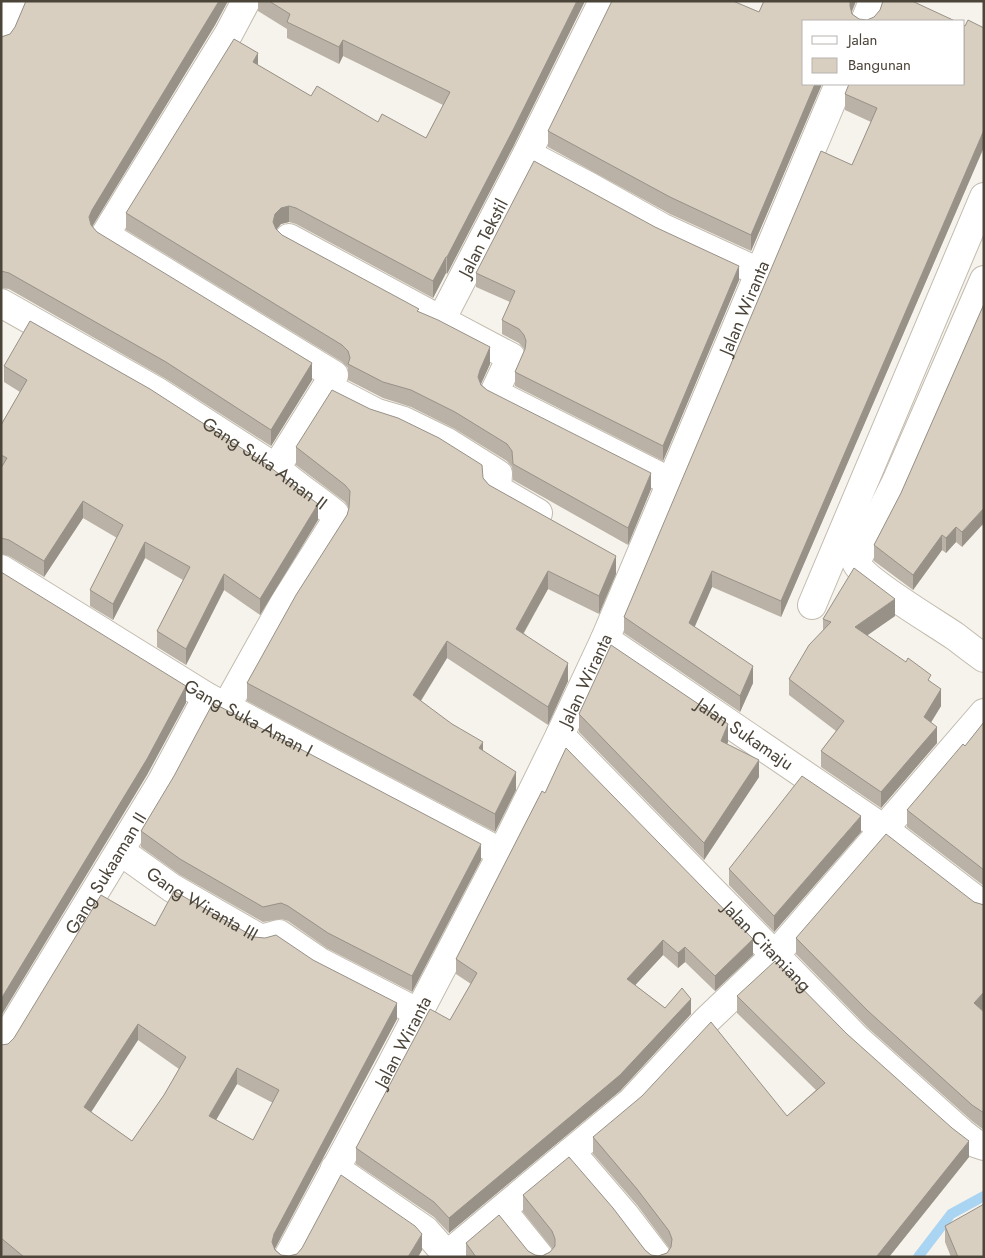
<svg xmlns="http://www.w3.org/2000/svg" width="985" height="1258" font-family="Jost,sans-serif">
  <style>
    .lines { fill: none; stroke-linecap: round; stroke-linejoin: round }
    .stream { stroke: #a9d4f2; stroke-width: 10 }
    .street-casing { stroke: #c2bbae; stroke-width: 30 }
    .street { stroke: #fff; stroke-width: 28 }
    .wall { fill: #bab2a6; fill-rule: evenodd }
    .shaded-wall { fill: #979187 }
    .building { fill: #d8cfc1; stroke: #979187; fill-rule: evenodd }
    .labels { text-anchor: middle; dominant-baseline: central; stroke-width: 4; stroke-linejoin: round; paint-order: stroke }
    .street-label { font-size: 18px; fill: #4b4439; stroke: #fff }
  </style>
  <rect width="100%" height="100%" fill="#f6f3ec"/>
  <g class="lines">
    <path class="stream" d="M 918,1257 L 951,1214 L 984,1196"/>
    <g class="street-casing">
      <g id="street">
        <path d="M 246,1 L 229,33 L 105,235 L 334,375 L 276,468"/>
        <path d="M 865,21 L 873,1"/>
        <path d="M 1,38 L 16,1"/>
        <path d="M 527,154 L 590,187 L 663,228 L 759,272"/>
        <path id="s1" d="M 289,238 L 441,320 L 527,154 L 603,1"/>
        <path d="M 984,280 L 896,482 L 856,562 C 862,580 936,623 956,637 C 965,644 974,651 984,658"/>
        <path id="s2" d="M 1,303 L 158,392 L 276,468 C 295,486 316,498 335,514 L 334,524 L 283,605 L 226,707"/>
        <path d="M 441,320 L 511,357 L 494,393 L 671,482"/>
        <path d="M 327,387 L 377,413 L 404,421 L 447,442 L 498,474 L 497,489 L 538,513"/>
        <path id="s3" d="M 1,569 L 207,697 L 502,853"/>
        <path d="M 812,605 L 984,197"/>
        <path id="s4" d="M 605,639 L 884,829 L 984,906"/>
        <path id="s5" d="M 560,735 L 857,1039 L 962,1133 L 975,1143 L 984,1146"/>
        <path id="s6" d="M 120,851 L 172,888 L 261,939 L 279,934 L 320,962 L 419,1013"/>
        <path id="s7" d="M 1,1046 L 161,783 L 207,697"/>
        <path d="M 571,1152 L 625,1215 L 657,1257"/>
        <path d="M 335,1168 L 425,1230 L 447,1255 L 631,1102 L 707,1020 L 775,955 L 984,713"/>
        <path d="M 502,1210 L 540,1257"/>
        <path id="s8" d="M 288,1257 L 386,1075 L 502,853 L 560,735 L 605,639 L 839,84"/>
      </g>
    </g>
    <use href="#street" class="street"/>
  </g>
  <g class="wall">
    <path d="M 26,1 L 228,1 L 215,25 L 92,226 L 97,232 L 312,380 L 271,446 L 166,379 L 9,289 L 1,288 L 1,37 L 10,34 L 15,27 Z"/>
    <path d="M 258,1 L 585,1 L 513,147 L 447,274 L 446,273 L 433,298 L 296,224 L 289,222 L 281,224 L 276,230 L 282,235 L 419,312 L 490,364 L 481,384 L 487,390 L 651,489 L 628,545 L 513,480 L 512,467 L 507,461 L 455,429 L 411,407 L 383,398 L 348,380 L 348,368 L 342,362 L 126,230 L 126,213 L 258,65 L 311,96 L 378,122 L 426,138 L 443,105 L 343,56 L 339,64 L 287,38 L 287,29 L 258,11 Z"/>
    <path d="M 764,1 L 856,1 L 852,12 L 852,14 L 859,19 L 867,20 L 955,21 L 804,21 L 804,84 L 822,84 L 751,251 L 670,214 L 548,147 L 548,131 L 759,12 Z"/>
    <path d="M 984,28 L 984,147 L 781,617 L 712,587 L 694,627 L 753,683 L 740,712 L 624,633 L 624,617 L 852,165 L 871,122 L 845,110 L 845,94 Z"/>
    <path d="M 476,273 L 739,280 L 663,461 L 515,386 L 515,372 L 525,350 L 519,343 L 502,334 L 502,320 L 510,302 L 476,287 Z"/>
    <path d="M 984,304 L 962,547 L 956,542 L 946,553 L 942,550 L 913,590 L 874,561 L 874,545 L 901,493 Z"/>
    <path d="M 4,366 L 318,520 L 260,615 L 224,590 L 186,665 L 157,647 L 157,631 L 183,580 L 145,558 L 113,620 L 90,606 L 90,590 L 117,538 L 83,518 L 44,577 L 9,556 L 1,554 L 1,425 L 20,392 L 4,382 Z"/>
    <path d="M 296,447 L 483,478 L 489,485 L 616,574 L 599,614 L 548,589 L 524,633 L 568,681 L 548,725 L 447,658 L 421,701 L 483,751 L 516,790 L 495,832 L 247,701 L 247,683 L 347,515 L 349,508 L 345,502 L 296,465 Z"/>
    <path d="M 895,616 L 867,635 L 931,682 L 941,706 L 931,722 L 937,743 L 881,808 L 821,767 L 821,751 L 836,731 L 789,695 L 789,679 L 823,630 L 823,619 Z"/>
    <path d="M 579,714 L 728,742 L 727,744 L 759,777 L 704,860 L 579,732 Z"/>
    <path d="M 984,722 L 984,886 L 907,827 L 907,810 L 965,746 Z"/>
    <path d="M 542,791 L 753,955 L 715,991 L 685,962 L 678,968 L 663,955 L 635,985 L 665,1008 L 691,1014 L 620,1091 L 449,1233 L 434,1217 L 356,1164 L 356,1148 L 450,1020 L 471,984 L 456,974 L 456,959 Z"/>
    <path d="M 141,831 L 481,860 L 412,992 L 328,949 L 288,921 L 281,919 L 263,922 L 180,875 L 141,847 Z"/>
    <path d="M 861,832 L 774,932 L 729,885 L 729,869 Z"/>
    <path d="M 974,902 L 984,905 L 984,1008 L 982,1010 L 984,1012 L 984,1130 L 972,1121 L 868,1028 L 796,954 L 796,938 Z"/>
    <path d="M 155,926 L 397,1019 L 275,1249 L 281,1255 L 289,1256 L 422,1250 L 418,1257 L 5,1257 L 1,1254 L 1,1045 L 8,1044 ZM 138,1040 L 179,1069 L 164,1095 L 132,1141 L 91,1112 ZM 237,1084 L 273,1103 L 253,1140 L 216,1120 Z"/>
    <path d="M 737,996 L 847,1034 L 969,1157 L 889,1257 L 466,1257 L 466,1243 L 528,1251 L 535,1255 L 542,1256 L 550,1252 L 553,1249 L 552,1248 L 523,1212 L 523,1195 L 645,1250 L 651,1255 L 658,1256 L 667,1253 L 670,1249 L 669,1248 L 637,1205 L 593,1154 L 593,1137 L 787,1116 L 816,1090 L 737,1013 Z"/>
    <path d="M 945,1226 L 984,1257 L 951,1257 L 945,1242 Z"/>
  </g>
  <g class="shaded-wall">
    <path d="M 219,1 L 228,1 L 215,25 L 92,227 L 89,217 L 92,210 Z"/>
    <path d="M 577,1 L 585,1 L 513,147 L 447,274 L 447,257 Z"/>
    <path d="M 850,1 L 856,1 L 850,15 Z"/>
    <path d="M 343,40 L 343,56 L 339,64 L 339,47 Z"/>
    <path d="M 258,53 L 258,70 L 253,62 Z"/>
    <path d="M 815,84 L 822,84 L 751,251 L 751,235 Z"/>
    <path d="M 984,130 L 984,147 L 781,617 L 781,601 Z"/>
    <path d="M 289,206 L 289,222 L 281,224 L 275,231 L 273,222 L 275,214 L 281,208 Z"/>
    <path d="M 446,257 L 446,273 L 433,298 L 433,281 Z"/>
    <path d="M 739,266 L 739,280 L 663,461 L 663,446 Z"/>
    <path d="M 490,347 L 490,364 L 480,386 L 478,377 L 480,370 Z"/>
    <path d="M 312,363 L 312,380 L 271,446 L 271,430 Z"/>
    <path d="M 651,473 L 651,489 L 628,545 L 628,528 Z"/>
    <path d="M 83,501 L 83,518 L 44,577 L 44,561 Z"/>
    <path d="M 318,504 L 318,520 L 260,615 L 260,599 Z"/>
    <path d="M 984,508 L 984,523 L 962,547 L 962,532 Z"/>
    <path d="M 956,527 L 956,542 L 946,553 L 946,538 Z"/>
    <path d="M 942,535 L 942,550 L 913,590 L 913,575 Z"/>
    <path d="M 145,542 L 145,558 L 113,620 L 113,604 Z"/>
    <path d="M 616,556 L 616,574 L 599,614 L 599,596 Z"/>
    <path d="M 548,571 L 548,589 L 516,646 L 516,629 Z"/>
    <path d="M 712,571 L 712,587 L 689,640 L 689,623 Z"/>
    <path d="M 224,574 L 224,590 L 186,665 L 186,649 Z"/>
    <path d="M 895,599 L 895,616 L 855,644 L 855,627 Z"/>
    <path d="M 447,641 L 447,658 L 413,713 L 413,695 Z"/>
    <path d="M 568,663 L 568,681 L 548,725 L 548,707 Z"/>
    <path d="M 753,666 L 753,683 L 740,712 L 740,696 Z"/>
    <path d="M 186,686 L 186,703 L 147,775 L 1,1016 L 1,999 Z"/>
    <path d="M 941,689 L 941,706 L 924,734 L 924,717 Z"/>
    <path d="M 728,724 L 728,742 L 721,758 L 721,741 Z"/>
    <path d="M 937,727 L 937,743 L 881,808 L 881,792 Z"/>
    <path d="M 483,742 L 483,760 L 479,748 Z"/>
    <path d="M 759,760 L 759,777 L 704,860 L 704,843 Z"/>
    <path d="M 516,772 L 516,790 L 495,832 L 495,814 Z"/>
    <path d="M 861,816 L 861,832 L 774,932 L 774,916 Z"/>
    <path d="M 481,844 L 481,860 L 412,992 L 412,976 Z"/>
    <path d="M 753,939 L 753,955 L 715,991 L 715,976 Z"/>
    <path d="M 663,940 L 663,955 L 627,994 L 627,979 Z"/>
    <path d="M 685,947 L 685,962 L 678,968 L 678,953 Z"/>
    <path d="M 984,992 L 984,1008 L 974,1019 L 974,1003 Z"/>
    <path d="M 691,999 L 691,1014 L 620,1091 L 449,1233 L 449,1218 Z"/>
    <path d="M 397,1003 L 397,1019 L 274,1250 L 272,1242 L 274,1234 Z"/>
    <path d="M 138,1024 L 138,1040 L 84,1123 L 84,1107 Z"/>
    <path d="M 237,1068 L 237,1084 L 209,1132 L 209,1116 Z"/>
    <path d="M 969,1141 L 969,1157 L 889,1257 L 877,1257 L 877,1256 Z"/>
    <path d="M 422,1234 L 422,1250 L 418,1257 L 408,1257 Z"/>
  </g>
  <g class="building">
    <path d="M 26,1 L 219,1 L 92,210 L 89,217 L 91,225 L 97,232 L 312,363 L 271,430 L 166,362 L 9,273 L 1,271 L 1,37 L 10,34 L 15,27 Z"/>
    <path d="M 269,1 L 577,1 L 513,130 L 447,257 L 446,257 L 433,281 L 296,208 L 289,206 L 281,208 L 275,214 L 273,222 L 276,229 L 282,235 L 419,309 L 417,311 L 438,320 L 490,347 L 480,370 L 478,377 L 481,385 L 487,390 L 651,473 L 628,528 L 513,464 L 512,451 L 507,444 L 455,412 L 411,390 L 383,382 L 348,364 L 350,358 L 348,351 L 342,345 L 126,213 L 234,39 L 258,53 L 253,62 L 311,96 L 317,86 L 378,122 L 382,114 L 426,138 L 450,92 L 343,40 L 339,47 L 287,22 L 290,14 Z"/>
    <path d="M 612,1 L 733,1 L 759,12 L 764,1 L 850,1 L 850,6 L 852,14 L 859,19 L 867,20 L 874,17 L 880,10 L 883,1 L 912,1 L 955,21 L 804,21 L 804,84 L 815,84 L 751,235 L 670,197 L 548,131 Z"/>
    <path d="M 968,20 L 984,28 L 984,130 L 781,601 L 712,571 L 689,623 L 753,666 L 740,696 L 624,617 L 821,151 L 852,165 L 877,108 L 845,94 L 849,84 L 964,84 L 964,25 L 965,26 Z"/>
    <path d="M 534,161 L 655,227 L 739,266 L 663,446 L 515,372 L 525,349 L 526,341 L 524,335 L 519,329 L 502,320 L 515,291 L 476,273 Z"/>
    <path d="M 984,304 L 984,508 L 962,532 L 956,527 L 946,538 L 942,535 L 913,575 L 874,545 L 901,493 Z"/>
    <path d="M 30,321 L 150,389 L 266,464 L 318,504 L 260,599 L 224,574 L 186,649 L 157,631 L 190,567 L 145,542 L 113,604 L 90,590 L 123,525 L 83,501 L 44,561 L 9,540 L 1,538 L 1,468 L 7,458 L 1,455 L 1,425 L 27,380 L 4,366 Z"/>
    <path d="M 332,390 L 370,409 L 398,418 L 439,438 L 482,465 L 483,478 L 489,485 L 616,556 L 599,596 L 548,571 L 516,629 L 568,663 L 548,707 L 447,641 L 413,695 L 452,724 L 483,742 L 479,748 L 516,772 L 495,814 L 247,683 L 296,595 L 347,515 L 349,508 L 350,491 L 345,485 L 296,447 Z"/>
    <path d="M 854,568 L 895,599 L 855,627 L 906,662 L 908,658 L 931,675 L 928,680 L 941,689 L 924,717 L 937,727 L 881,792 L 821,751 L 844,721 L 789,679 L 809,645 L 831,622 L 823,619 Z"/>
    <path d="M 1,572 L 186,686 L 147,759 L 1,999 Z"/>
    <path d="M 611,645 L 728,724 L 721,741 L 759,760 L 704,843 L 579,714 Z"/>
    <path d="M 213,703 L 481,844 L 412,976 L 328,933 L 288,906 L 281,903 L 263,907 L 180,859 L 141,831 L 174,776 Z"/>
    <path d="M 984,722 L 984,870 L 907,810 L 963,744 L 965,746 Z"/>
    <path d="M 566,748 L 753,939 L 715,976 L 685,947 L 678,953 L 663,940 L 627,979 L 665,1008 L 682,988 L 691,999 L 620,1075 L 449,1218 L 434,1202 L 356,1148 L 430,1009 L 450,1020 L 477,973 L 456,959 L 542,791 L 545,793 Z"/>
    <path d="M 802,776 L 861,816 L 774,916 L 729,869 Z"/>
    <path d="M 886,834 L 974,902 L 984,905 L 984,992 L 974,1003 L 984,1012 L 984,1113 L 972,1105 L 868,1011 L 796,938 Z"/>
    <path d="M 174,891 L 254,937 L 265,938 L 276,935 L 313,960 L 397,1003 L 274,1234 L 272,1242 L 275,1250 L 281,1255 L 289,1256 L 297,1254 L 302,1248 L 341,1175 L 415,1226 L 422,1234 L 408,1257 L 24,1257 L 1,1238 L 1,1045 L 8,1044 L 14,1038 L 101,895 L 155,926 ZM 138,1024 L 186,1057 L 164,1095 L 132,1141 L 84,1107 ZM 237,1068 L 279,1090 L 253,1140 L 209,1116 Z"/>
    <path d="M 775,961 L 847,1034 L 952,1128 L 969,1141 L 877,1256 L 877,1257 L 476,1257 L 466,1243 L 499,1215 L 528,1251 L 535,1255 L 542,1256 L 550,1252 L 555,1246 L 555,1239 L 552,1231 L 523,1195 L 569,1157 L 613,1208 L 645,1250 L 651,1255 L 658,1256 L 667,1253 L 671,1247 L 672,1239 L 669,1231 L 637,1189 L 593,1137 L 642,1096 L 711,1022 L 787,1116 L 825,1083 L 737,996 Z"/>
    <path d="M 984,1204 L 984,1257 L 958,1257 L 945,1226 Z"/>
  </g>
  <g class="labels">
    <g class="street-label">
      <text stroke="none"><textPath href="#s1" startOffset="265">Jalan Tekstil</textPath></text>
      <text stroke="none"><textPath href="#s8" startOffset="1054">Jalan Wiranta</textPath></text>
      <text stroke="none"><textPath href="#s2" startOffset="309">Gang Suka Aman II</textPath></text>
      <text stroke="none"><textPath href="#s8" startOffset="649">Jalan Wiranta</textPath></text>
      <text stroke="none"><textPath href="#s3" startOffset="289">Gang Suka Aman I</textPath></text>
      <text stroke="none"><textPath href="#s4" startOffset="169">Jalan Sukamaju</textPath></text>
      <text stroke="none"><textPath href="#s7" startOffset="202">Gang Sukaaman II</textPath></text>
      <text stroke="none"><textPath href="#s6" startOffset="98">Gang Wiranta III</textPath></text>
      <text stroke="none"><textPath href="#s5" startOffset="296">Jalan Citamiang</textPath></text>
      <text stroke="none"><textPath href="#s8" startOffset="244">Jalan Wiranta</textPath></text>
    </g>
  </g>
  <rect width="985" height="1258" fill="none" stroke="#4b4439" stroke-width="5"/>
  <rect x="802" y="20" width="162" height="65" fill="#ffffff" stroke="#b7b4b0"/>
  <rect x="812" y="36" width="25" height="8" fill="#ffffff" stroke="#b7b4b0"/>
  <text x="848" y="45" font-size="15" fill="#4b4439">Jalan</text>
  <rect x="812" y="58" width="25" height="15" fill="#d8cfc1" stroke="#b7b4b0"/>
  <text x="848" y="70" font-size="15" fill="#4b4439">Bangunan</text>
</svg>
